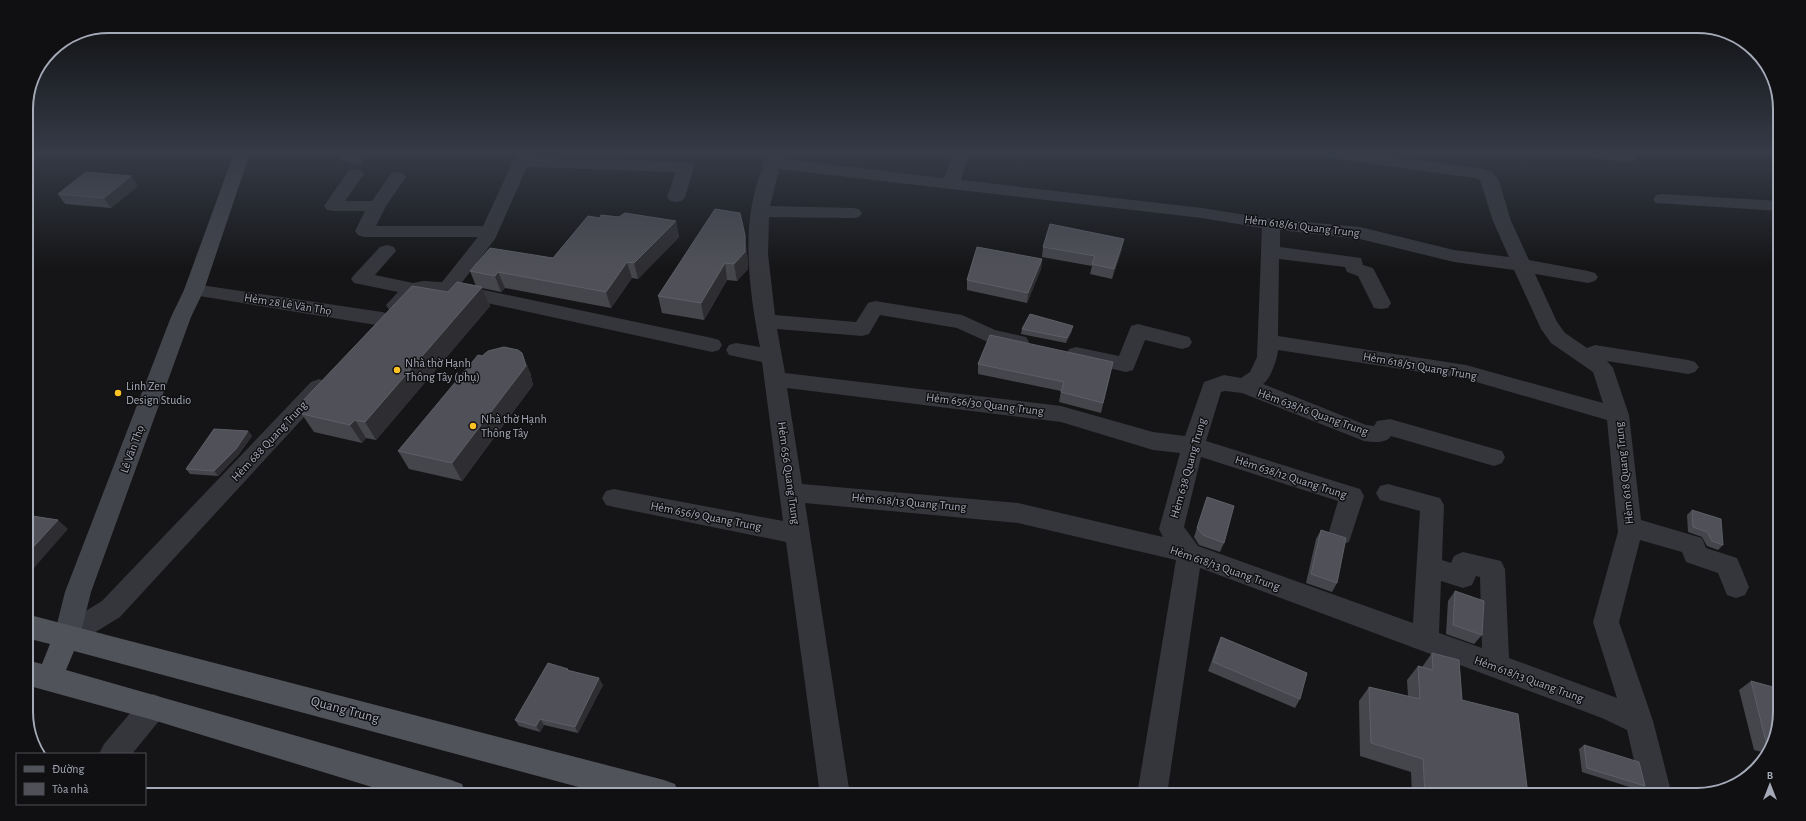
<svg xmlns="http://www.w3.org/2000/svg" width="1806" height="821" font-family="'Alegreya Sans',sans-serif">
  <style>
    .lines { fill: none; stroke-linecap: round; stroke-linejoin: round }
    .minor { fill: #35363c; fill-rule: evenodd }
    .secondary { fill: #43454c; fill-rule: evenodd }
    .primary { fill: #51535b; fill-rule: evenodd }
    .wall { fill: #45464c }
    .shaded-wall { fill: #2e2e32 }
    .building { fill: #505158; stroke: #5d5f67 }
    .poi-dot { fill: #ffc224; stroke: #101012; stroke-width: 1.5 }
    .labels { text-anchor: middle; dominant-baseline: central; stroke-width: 3; stroke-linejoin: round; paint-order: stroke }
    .street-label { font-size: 12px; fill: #a5aab8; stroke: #101012 }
    .poi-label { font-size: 12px; fill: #a5aab8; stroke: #101012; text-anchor: start }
    .near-street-label { font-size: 14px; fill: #a5aab8; stroke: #101012 }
    .rim { fill: none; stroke: #a5aab8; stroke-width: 2 }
  </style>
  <rect width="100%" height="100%" fill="#151517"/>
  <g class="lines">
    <g class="minor">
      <path d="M 337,153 C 347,153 357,151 363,160 L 361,164 C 352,166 346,162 338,158 Z"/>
      <path d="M 517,153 L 533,153 L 531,157 L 686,162 L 692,163 L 694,167 L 685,197 L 682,201 L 676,202 L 670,201 L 667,197 L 676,172 L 527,167 L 495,239 L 460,285 L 712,338 L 719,340 L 722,345 L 719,350 L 712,352 L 450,295 L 422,293 C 410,300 405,314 389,310 L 386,305 L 398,292 L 354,283 L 351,279 L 354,275 L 380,247 L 387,245 L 394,247 L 396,251 L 375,275 L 413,283 L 423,281 L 442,282 L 478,237 L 364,237 L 358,235 L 355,231 L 365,211 L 333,211 L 327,210 L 324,206 L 349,170 L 355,169 L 361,170 L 364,174 L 345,201 L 372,201 L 391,173 L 397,172 L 403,173 L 406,177 L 386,206 L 376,226 L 483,226 Z"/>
      <path d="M 769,153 L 785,153 L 783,159 L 944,178 L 953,153 L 969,153 L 961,180 L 1202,208 L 1271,219 L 1360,227 L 1454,250 L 1509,257 L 1493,221 L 1480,180 L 1475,178 L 1330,158 L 1324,157 L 1322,153 L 1365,153 L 1479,168 L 1492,172 L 1499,181 L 1511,221 L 1529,260 L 1588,271 L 1595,273 L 1598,277 L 1595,281 L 1588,283 L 1535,274 L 1557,322 L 1565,333 L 1587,348 L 1595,345 L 1688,360 L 1695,362 L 1699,367 L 1695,372 L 1688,374 L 1607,361 L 1613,368 L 1629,415 L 1641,520 L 1702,538 L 1706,548 L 1737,558 L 1749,587 L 1745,595 L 1736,598 L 1727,595 L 1718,573 L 1686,562 L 1682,552 L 1640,540 L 1619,622 L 1653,721 L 1672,795 L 1642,795 L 1627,730 L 1602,718 L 1200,568 L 1167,795 L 1137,795 L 1176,560 L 1018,523 L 805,503 L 850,795 L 820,795 L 786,542 L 614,507 L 606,505 L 602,498 L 606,491 L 614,489 L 783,521 L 762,362 L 729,355 L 726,350 L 729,345 L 736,343 L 760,347 C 749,290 739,220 764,165 L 763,163 ZM 779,169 L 1202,218 L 1262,228 L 1257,357 L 1250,372 L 1241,378 L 1224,375 L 1204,382 L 1185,436 L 1153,432 L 1061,406 L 785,373 L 777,329 L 862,336 L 869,334 L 880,315 L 957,328 L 990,343 L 1019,349 L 1026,347 L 1029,342 L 1026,337 L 995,330 L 962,315 L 875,301 L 868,303 L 856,322 L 775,315 L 768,254 L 769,217 L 853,218 L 859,217 L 862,213 L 859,209 L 853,208 L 770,206 ZM 1280,230 L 1360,239 L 1454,262 L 1514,270 L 1541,329 L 1551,343 L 1593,372 L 1603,403 L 1466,365 L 1278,336 L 1279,259 L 1345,267 L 1347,272 L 1358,276 L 1374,308 L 1381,309 L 1388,308 L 1391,303 L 1373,268 L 1363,265 L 1361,258 L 1280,247 ZM 1278,350 L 1466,379 L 1607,420 L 1618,532 L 1593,622 L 1617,698 L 1509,658 L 1505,569 L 1501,561 L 1463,552 L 1454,556 L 1451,563 L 1442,560 L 1444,505 L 1440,498 L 1388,484 L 1380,486 L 1376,493 L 1380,500 L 1420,511 L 1413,623 L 1198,546 L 1184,527 L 1201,457 L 1338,501 L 1328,535 L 1331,542 L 1340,545 L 1349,542 L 1364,496 L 1360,489 L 1206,441 L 1221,392 L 1225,391 L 1242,393 L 1364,441 C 1373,442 1386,444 1391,436 L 1494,466 L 1502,463 L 1505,457 L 1502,451 L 1390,419 L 1377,421 L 1374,426 L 1366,425 L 1263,384 C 1271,378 1277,360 1278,350 ZM 787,388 L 1061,422 L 1153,450 L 1180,453 L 1159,529 L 1163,537 L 1018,503 L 802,484 ZM 1476,576 L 1480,577 L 1482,648 L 1439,633 L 1441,581 L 1463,588 L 1472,585 Z"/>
      <path d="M 1585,153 L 1636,153 L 1638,157 L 1636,161 L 1630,162 L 1593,158 L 1587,157 Z"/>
      <path d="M 1662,194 L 1780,201 L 1780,211 L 1656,203 L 1653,199 L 1656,195 Z"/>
      <path d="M 194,284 L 382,312 L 389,314 L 392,319 L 389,324 L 382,326 L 187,294 L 184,290 L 187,286 Z"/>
      <path d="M 1138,324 L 1189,337 L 1192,342 L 1189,347 L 1182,349 L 1145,340 L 1133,370 L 1126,372 L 1069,359 L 1066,354 L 1069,349 L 1076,347 L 1119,356 L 1131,326 Z"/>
      <path d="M 319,379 L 327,382 L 330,387 L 327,392 L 120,617 L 76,644 L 67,648 L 58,644 L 54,636 L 58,628 L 102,601 L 311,382 Z"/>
      <path d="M 153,694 L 163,698 L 167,707 L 163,716 L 132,754 L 99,754 L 104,744 L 143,698 Z"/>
      <path d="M 393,764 L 404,769 L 408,779 L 400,795 L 368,795 L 382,769 Z"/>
    </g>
    <path class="secondary" d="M 234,153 L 250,153 L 204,290 L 191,317 L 91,592 L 80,636 L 76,644 L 67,648 L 58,644 L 54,636 L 65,592 L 171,317 L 184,290 Z"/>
    <path class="primary" d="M 26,614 L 664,780 L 675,784 L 679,795 L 608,795 L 74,651 L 66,670 L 451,780 L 462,784 L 466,795 L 398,795 L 153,720 L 26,685 L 26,660 L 42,664 L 50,644 L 26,638 Z"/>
  </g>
  <g class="wall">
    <path d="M 138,186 L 111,208 L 65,204 L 58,194 Z"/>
    <path d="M 619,217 L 676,221 L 679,237 L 638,279 L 632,278 L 611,308 L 505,288 L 501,292 L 482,288 L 490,306 L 376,440 L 366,438 L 362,443 L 314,432 L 297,407 L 448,292 L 476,286 L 470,271 L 553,258 L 600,218 Z"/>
    <path d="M 1043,247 L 1122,249 L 1112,279 L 1090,274 L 1092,266 L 1042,257 Z"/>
    <path d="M 747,252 L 748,269 L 737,281 L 727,280 L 704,320 L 662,313 L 658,296 Z"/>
    <path d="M 1042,259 L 1041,269 L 1027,303 L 967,290 L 967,280 Z"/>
    <path d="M 1022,329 L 1072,331 L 1066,343 L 1021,334 Z"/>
    <path d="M 1113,362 L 1101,413 L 1059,402 L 1061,391 L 978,374 L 978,364 Z"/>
    <path d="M 530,372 L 533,385 L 462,481 L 409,469 L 398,451 Z"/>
    <path d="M 248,431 L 252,436 L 239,454 L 218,476 L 190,474 L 186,469 Z"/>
    <path d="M 1207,497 L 1224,543 L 1220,552 L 1199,545 L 1194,537 Z"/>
    <path d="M 1692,510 L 1723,545 L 1718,550 L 1707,546 L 1702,537 L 1688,532 L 1687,515 Z"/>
    <path d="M 1321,530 L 1337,583 L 1332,592 L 1306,583 L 1316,539 Z"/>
    <path d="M 1455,591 L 1482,635 L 1474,644 L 1446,634 L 1448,601 Z"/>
    <path d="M 1221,637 L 1300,699 L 1295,708 L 1208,671 L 1217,646 Z"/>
    <path d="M 1432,653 L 1462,700 L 1528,795 L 1412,795 L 1411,772 L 1360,756 L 1359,701 L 1369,687 L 1408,696 L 1407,680 L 1418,666 L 1422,667 Z"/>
    <path d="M 569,671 L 603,685 L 578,733 L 544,725 L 540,732 L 519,726 L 515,720 Z"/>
    <path d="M 1751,681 L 1780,712 L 1774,744 L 1766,753 L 1754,750 L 1739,690 Z"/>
    <path d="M 1584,745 L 1645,786 L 1639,790 L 1582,772 L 1579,749 Z"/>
  </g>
  <g class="shaded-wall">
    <path d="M 131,176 L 138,186 L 111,208 L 104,198 Z"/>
    <path d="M 676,221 L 679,237 L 638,279 L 634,263 Z"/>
    <path d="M 745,235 L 747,252 L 748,269 L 737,281 L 734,264 Z"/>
    <path d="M 1124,239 L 1122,249 L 1112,279 L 1114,269 Z"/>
    <path d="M 1042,259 L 1041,269 L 1027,303 L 1028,293 Z"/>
    <path d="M 627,262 L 632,278 L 611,308 L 606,292 Z"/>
    <path d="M 725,263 L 727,280 L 704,320 L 701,303 Z"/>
    <path d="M 498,272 L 505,288 L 501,292 L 495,276 Z"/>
    <path d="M 482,287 L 490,306 L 376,440 L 365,422 Z"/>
    <path d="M 1073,326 L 1072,331 L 1066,343 L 1067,338 Z"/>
    <path d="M 522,353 L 530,372 L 533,385 L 462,481 L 452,463 Z"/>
    <path d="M 355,420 L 366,438 L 362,443 L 350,425 Z"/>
    <path d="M 248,431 L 252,436 L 239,454 L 218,476 L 214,471 Z"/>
    <path d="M 58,520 L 68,529 L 27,576 L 26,575 L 26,555 Z"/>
    <path d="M 599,678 L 603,685 L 578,733 L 575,727 Z"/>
    <path d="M 540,719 L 544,725 L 540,732 L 536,726 Z"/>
  </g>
  <g class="building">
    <path d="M 86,172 L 131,176 L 104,198 L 58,194 Z"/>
    <path d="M 715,209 L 740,213 L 745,235 L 745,252 L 734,264 L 725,263 L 701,303 L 658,296 Z"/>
    <path d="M 625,213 L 676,221 L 634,263 L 627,262 L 606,292 L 498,272 L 495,276 L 470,271 L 490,248 L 553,258 L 588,216 L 600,218 L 601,215 L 619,217 Z"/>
    <path d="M 1050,224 L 1124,239 L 1114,269 L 1092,264 L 1095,256 L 1043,247 Z"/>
    <path d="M 977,247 L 1042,259 L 1028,293 L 967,280 Z"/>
    <path d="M 457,282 L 482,287 L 365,422 L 355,420 L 350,425 L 302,414 L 307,409 L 297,407 L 412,286 L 448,292 Z"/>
    <path d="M 1030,314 L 1073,326 L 1067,338 L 1022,329 Z"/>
    <path d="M 990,335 L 1113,362 L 1103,403 L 1061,392 L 1064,382 L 978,364 Z"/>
    <path d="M 504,347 L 518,350 L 522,353 L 526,366 L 452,463 L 398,451 L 478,355 L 482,356 L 488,351 Z"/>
    <path d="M 214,429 L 248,431 L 236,449 L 214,471 L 186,469 Z"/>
    <path d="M 1207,497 L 1234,506 L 1224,543 L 1203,535 L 1197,528 Z"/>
    <path d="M 1692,510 L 1721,519 L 1723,545 L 1712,541 L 1707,532 L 1693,527 Z"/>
    <path d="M 26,515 L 58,520 L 26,555 Z"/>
    <path d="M 1321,530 L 1346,538 L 1337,583 L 1311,574 Z"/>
    <path d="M 1455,591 L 1484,601 L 1482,635 L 1453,625 Z"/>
    <path d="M 1221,637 L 1307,673 L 1300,699 L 1213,662 Z"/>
    <path d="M 1432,653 L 1459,660 L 1462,700 L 1518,714 L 1528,795 L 1425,795 L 1423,759 L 1371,743 L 1369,687 L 1420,699 L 1418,666 L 1433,670 Z"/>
    <path d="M 548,663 L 568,669 L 567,670 L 599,678 L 575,727 L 540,719 L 536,726 L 515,720 Z"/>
    <path d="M 1751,681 L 1773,687 L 1780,712 L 1774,744 L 1766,742 Z"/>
    <path d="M 1584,745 L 1639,762 L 1645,786 L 1587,768 Z"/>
  </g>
  <linearGradient id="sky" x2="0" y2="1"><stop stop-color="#0c0c0d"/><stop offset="0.57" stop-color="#353b47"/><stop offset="1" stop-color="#353b47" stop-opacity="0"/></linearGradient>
  <rect width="1806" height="268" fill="url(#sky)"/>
  <g class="poi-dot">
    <circle cx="397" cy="370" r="4"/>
    <circle cx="118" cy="393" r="4"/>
    <circle cx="473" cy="426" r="4"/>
  </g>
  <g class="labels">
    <g class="street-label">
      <text transform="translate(1302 226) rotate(7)">Hẻm 618/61 Quang Trung</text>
      <text transform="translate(288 304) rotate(9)">Hẻm 28 Lê Văn Thọ</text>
      <text transform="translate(1420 366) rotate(10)">Hẻm 618/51 Quang Trung</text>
      <text transform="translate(985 404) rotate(7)">Hẻm 656/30 Quang Trung</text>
      <text transform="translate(1313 412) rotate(20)">Hẻm 638/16 Quang Trung</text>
      <text transform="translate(269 441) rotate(-47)">Hẻm 688 Quang Trung</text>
      <text transform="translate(132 449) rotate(-70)">Lê Văn Thọ</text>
      <text transform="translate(1188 468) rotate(-74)">Hẻm 638 Quang Trung</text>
      <text transform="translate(789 473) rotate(82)">Hẻm 656 Quang Trung</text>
      <text transform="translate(1624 473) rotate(-96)">Hẻm 618 Quang Trung</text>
      <text transform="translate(1291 477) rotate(18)">Hẻm 638/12 Quang Trung</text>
      <text transform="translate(909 502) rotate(5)">Hẻm 618/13 Quang Trung</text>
      <text transform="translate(706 516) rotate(11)">Hẻm 656/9 Quang Trung</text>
      <text transform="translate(1225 568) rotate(19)">Hẻm 618/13 Quang Trung</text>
      <text transform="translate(1529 679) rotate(20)">Hẻm 618/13 Quang Trung</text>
    </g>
    <g class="poi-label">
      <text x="405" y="363">Nhà thờ Hạnh<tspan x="405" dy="14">Thông Tây (phụ)</tspan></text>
      <text x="126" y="386">Linh Zen<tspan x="126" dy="14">Design Studio</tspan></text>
      <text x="481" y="419">Nhà thờ Hạnh<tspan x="481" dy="14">Thông Tây</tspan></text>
    </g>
    <g class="near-street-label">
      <text transform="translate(345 710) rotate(15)">Quang Trung</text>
    </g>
  </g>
  <path d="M0 0H1806V821H0ZM109 33H1697A76 76 0 0 1 1773 109V712A76 76 0 0 1 1697 788H109A76 76 0 0 1 33 712V109A76 76 0 0 1 109 33Z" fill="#101012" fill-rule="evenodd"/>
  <path class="rim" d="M109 33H1697A76 76 0 0 1 1773 109V712A76 76 0 0 1 1697 788H109A76 76 0 0 1 33 712V109A76 76 0 0 1 109 33Z"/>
  <rect x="16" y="753" width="130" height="52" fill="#101012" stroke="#4c4e54"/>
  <rect x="24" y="766" width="20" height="6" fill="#51535b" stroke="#4c4e54"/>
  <text x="52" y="773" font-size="12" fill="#a5aab8">Đường</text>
  <rect x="24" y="783" width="20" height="12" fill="#505158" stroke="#4c4e54"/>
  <text x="52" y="793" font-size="12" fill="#a5aab8">Tòa nhà</text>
  <g transform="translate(1770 785)" stroke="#101012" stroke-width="3" paint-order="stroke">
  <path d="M0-3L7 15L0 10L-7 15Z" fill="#a5aab8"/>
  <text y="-6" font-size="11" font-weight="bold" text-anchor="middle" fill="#a5aab8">B</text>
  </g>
</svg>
